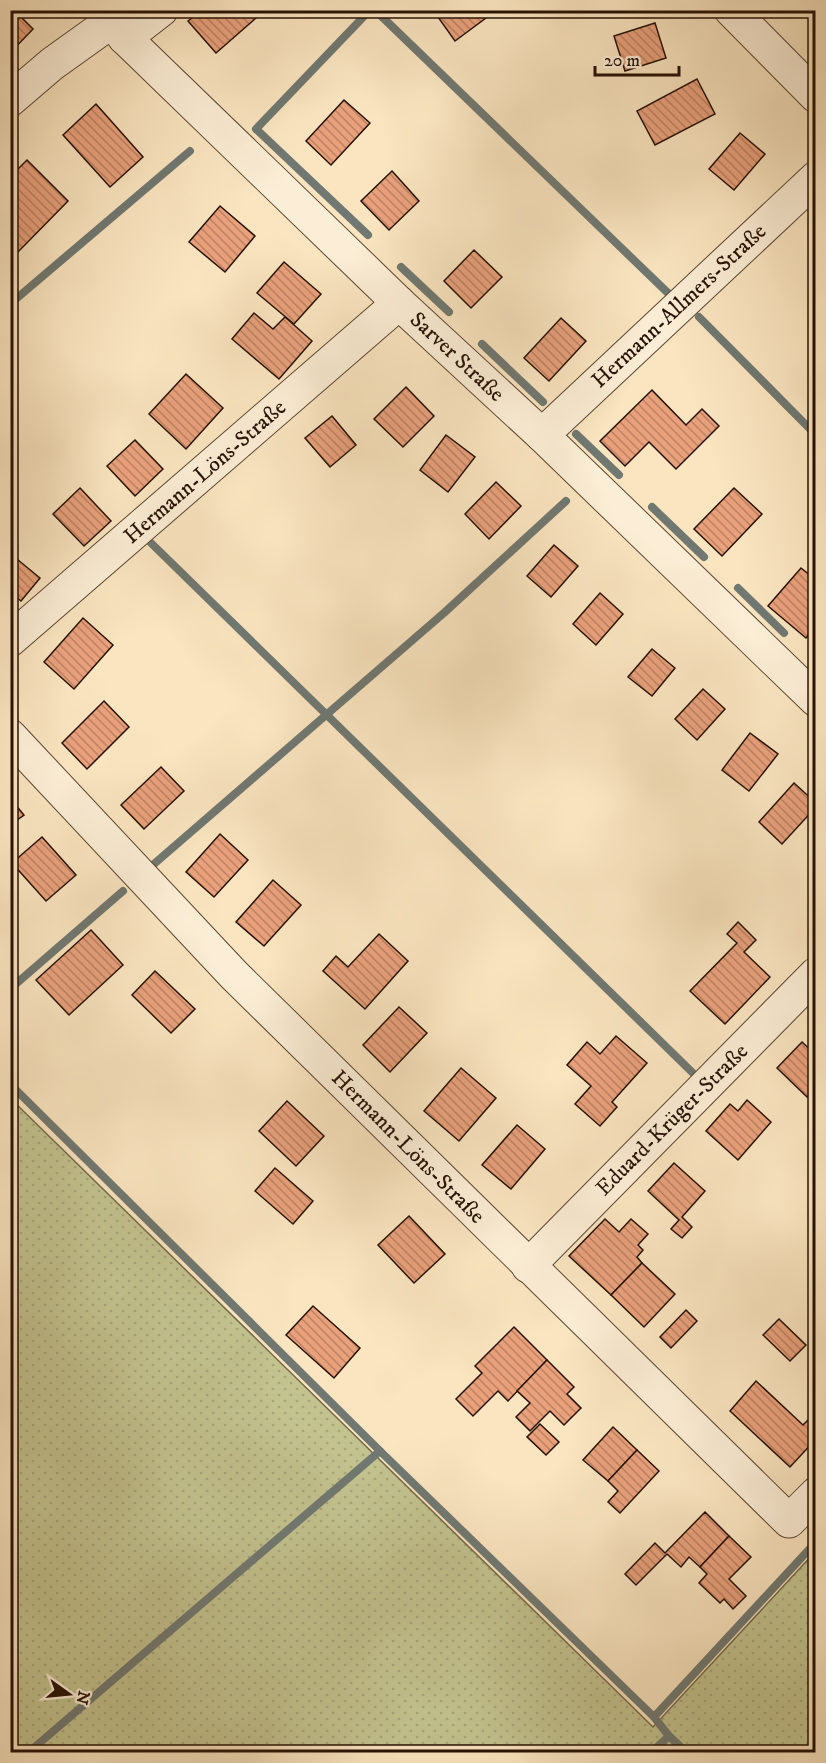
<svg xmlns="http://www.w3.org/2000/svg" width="826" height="1763" font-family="'IM FELL DW Pica',serif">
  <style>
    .grass { fill: url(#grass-dots); stroke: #746a49; stroke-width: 1.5 }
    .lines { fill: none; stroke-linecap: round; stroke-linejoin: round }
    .stream { stroke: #707871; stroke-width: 8 }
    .building { fill: url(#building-back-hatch); stroke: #261103; stroke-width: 1.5 }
    .street-casing { stroke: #5b4632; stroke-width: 35 }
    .street { stroke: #fceed6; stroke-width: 33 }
    .labels { text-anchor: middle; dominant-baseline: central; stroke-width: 6; stroke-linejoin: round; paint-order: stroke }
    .street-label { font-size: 22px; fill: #261103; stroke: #fceed6 }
  </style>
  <defs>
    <pattern id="grass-dots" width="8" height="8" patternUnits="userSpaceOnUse" patternTransform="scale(1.5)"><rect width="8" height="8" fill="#c3c38f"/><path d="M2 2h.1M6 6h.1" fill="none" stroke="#a7a67a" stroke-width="1.8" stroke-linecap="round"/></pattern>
    <pattern id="building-back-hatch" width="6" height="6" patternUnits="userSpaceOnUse" patternTransform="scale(1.5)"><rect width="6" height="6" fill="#e9a17c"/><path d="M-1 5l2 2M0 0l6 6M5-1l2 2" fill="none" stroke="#bd8263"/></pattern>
  </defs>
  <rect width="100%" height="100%" fill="#fae5c0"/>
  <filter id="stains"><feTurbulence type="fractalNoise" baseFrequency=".00333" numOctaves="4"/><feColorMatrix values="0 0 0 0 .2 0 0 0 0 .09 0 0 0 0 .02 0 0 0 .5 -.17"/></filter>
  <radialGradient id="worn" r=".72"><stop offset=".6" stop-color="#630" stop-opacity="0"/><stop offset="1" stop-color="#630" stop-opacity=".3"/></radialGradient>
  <path class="grass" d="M 11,1099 L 653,1727 L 815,1552 L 815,1752 L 11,1752 Z"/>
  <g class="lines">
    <g class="stream">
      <path d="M 375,10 L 669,294"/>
      <path d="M 368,235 L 256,129 L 370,10"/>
      <path d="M 401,267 L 449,312"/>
      <path d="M 10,304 L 190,151"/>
      <path d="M 699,317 L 816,435"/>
      <path d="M 482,344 L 543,402"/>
      <path d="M 576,434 L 619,475"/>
      <path d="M 652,507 L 704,557"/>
      <path d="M 151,543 L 697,1077"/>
      <path d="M 738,588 L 784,633"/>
      <path d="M 147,870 L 445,612 L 566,501"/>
      <path d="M 10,989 L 123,891"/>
      <path d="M 10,1084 L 380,1451 L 654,1717"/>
      <path d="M 29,1752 L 380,1451"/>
      <path d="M 652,1752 L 669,1736"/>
      <path d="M 686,1752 L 669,1736 L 654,1717 L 816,1542"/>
    </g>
  </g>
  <g class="building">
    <path d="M 10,10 L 17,10 L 16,12 L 33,29 L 10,53 Z"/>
    <path d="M 201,10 L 250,10 L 256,18 L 216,53 L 188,21 Z"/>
    <path d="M 433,10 L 493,10 L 494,12 L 455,41 Z"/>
    <path d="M 655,23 L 666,58 L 625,71 L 614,36 Z"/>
    <path d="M 697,79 L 715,114 L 655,145 L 637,111 Z"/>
    <path d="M 344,100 L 370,123 L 331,165 L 306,141 Z"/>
    <path d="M 96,104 L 143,157 L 110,187 L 63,135 Z"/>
    <path d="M 740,133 L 765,154 L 734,190 L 709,169 Z"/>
    <path d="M 27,160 L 68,201 L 17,253 L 10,246 L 10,177 Z"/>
    <path d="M 392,171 L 419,201 L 389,230 L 361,201 Z"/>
    <path d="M 220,206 L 255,236 L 225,272 L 189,242 Z"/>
    <path d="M 474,250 L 502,277 L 471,308 L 444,281 Z"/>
    <path d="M 284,262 L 321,294 L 294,324 L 257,293 Z"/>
    <path d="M 254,313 L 273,329 L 285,317 L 312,341 L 279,379 L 232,339 Z"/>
    <path d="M 561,318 L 586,341 L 549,381 L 524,358 Z"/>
    <path d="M 186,374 L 223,408 L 186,449 L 149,414 Z"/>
    <path d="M 406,387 L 434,416 L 403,447 L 374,419 Z"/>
    <path d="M 652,390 L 686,425 L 702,409 L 719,426 L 676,469 L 649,442 L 625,466 L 600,441 Z"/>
    <path d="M 332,416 L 356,445 L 330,467 L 305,438 Z"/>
    <path d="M 446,435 L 475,457 L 448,492 L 420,470 Z"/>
    <path d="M 135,440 L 163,469 L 135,496 L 107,466 Z"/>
    <path d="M 496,482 L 521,506 L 489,539 L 465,514 Z"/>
    <path d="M 80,488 L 111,521 L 84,546 L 53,514 Z"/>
    <path d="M 734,488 L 762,514 L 722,556 L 694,529 Z"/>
    <path d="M 554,545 L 578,566 L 551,597 L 527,576 Z"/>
    <path d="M 12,555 L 40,578 L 21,601 L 10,592 L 10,557 Z"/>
    <path d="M 801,568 L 816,580 L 816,626 L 806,638 L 768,606 Z"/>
    <path d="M 600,593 L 623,614 L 596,645 L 573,624 Z"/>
    <path d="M 83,618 L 113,645 L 74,689 L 44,662 Z"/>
    <path d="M 652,649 L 675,668 L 652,696 L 628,677 Z"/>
    <path d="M 703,689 L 725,709 L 697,740 L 675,719 Z"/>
    <path d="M 104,701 L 129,727 L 87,769 L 62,743 Z"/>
    <path d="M 750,733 L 778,754 L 749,791 L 722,770 Z"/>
    <path d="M 161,767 L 184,791 L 144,829 L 121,805 Z"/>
    <path d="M 794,783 L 816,803 L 816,807 L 782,844 L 759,822 Z"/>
    <path d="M 10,798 L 24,815 L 10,825 Z"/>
    <path d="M 220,834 L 248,860 L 214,897 L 186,872 Z"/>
    <path d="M 42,837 L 76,875 L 46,901 L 12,863 Z"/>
    <path d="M 273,880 L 301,905 L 264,946 L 236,922 Z"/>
    <path d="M 738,922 L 756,940 L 744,952 L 770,977 L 725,1024 L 690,991 L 737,943 L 727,934 Z"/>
    <path d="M 91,930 L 123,965 L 69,1015 L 36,980 Z"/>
    <path d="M 379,934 L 408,961 L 365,1009 L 323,971 L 336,956 L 348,967 Z"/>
    <path d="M 155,971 L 195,1009 L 171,1033 L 132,995 Z"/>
    <path d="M 399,1007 L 427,1033 L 390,1072 L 363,1045 Z"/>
    <path d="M 616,1036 L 647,1063 L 612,1102 L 617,1107 L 600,1126 L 575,1104 L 591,1086 L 567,1065 L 587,1042 L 600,1054 Z"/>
    <path d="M 802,1042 L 816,1055 L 816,1088 L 807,1097 L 777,1068 Z"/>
    <path d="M 461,1068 L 496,1098 L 459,1141 L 424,1111 Z"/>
    <path d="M 747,1100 L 771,1122 L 738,1160 L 706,1131 L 730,1104 L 738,1111 Z"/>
    <path d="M 287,1101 L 324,1136 L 296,1166 L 259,1131 Z"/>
    <path d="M 517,1125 L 545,1149 L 511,1189 L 482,1165 Z"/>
    <path d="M 674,1163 L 705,1191 L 682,1217 L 692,1227 L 682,1238 L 671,1229 L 679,1220 L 648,1191 Z"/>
    <path d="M 275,1168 L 313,1201 L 293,1224 L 255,1191 Z"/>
    <path d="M 409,1216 L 445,1254 L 414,1283 L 378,1245 Z"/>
    <path d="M 605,1219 L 619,1232 L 631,1219 L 648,1234 L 638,1245 L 643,1250 L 637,1257 L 642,1263 L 611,1295 L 569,1256 Z"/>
    <path d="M 642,1263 L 675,1294 L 644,1327 L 611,1295 Z"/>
    <path d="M 313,1306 L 360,1348 L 334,1378 L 286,1335 Z"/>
    <path d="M 686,1310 L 697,1321 L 671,1348 L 660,1337 Z"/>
    <path d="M 779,1319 L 806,1345 L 790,1361 L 763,1335 Z"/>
    <path d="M 514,1327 L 547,1360 L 508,1401 L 498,1391 L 473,1416 L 456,1399 L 482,1373 L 475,1366 Z"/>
    <path d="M 547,1360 L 574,1387 L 567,1394 L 581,1408 L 564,1425 L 550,1411 L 530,1431 L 516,1417 L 530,1403 L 517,1391 Z"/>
    <path d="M 756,1381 L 803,1425 L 811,1417 L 816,1421 L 816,1439 L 790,1467 L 730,1411 Z"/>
    <path d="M 540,1424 L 559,1442 L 546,1455 L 527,1437 Z"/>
    <path d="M 613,1427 L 637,1450 L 608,1481 L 583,1460 Z"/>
    <path d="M 637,1450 L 659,1471 L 620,1513 L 608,1502 L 618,1491 L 608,1481 Z"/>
    <path d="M 705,1512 L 729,1536 L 700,1567 L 689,1557 L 681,1567 L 667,1554 L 636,1585 L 625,1574 L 655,1543 L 665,1553 Z"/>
    <path d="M 729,1536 L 751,1557 L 729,1579 L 746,1596 L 733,1609 L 724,1599 L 720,1603 L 699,1583 L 707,1574 L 700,1567 Z"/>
  </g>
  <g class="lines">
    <g class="street-casing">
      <g id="street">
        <path d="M 102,10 L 125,38 L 399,303 L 542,435 L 816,700"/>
        <path d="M 731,10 L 816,96"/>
        <path d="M 125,38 L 161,10"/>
        <path d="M 10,100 L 52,64 L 112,21"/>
        <path d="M 542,435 L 816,178"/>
        <path d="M 10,640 L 399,303"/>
        <path d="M 10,736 L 234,975 L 789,1521 L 816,1494"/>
        <path d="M 528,1266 L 816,974"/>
      </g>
    </g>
    <use href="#street" class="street"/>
  </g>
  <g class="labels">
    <g class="street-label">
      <text transform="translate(679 306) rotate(-43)">Hermann-Allmers-Straße</text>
      <text transform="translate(457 357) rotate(43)">Sarver Straße</text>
      <text transform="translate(205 472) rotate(-41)">Hermann-Löns-Straße</text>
      <text transform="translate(672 1120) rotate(-45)">Eduard-Krüger-Straße</text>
      <text transform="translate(408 1147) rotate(45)">Hermann-Löns-Straße</text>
    </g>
  </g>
  <rect width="826" height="1763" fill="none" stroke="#fae5c0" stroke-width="36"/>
  <rect x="12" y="12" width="802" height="1739" fill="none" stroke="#261103" stroke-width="3"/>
  <rect x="18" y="18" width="790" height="1727" fill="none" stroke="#261103" stroke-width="1.5"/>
  <g transform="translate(69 1694) rotate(105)" stroke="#fceed6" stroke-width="4.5" paint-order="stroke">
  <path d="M0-4.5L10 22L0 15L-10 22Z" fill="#261103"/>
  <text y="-9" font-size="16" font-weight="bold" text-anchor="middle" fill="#261103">N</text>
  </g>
  <path d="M595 66v9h84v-9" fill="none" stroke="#261103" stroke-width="3"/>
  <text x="604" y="66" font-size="18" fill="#261103" stroke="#fceed6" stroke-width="4.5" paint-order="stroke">20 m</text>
  <rect width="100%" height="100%" filter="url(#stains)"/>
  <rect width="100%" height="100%" fill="url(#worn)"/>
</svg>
